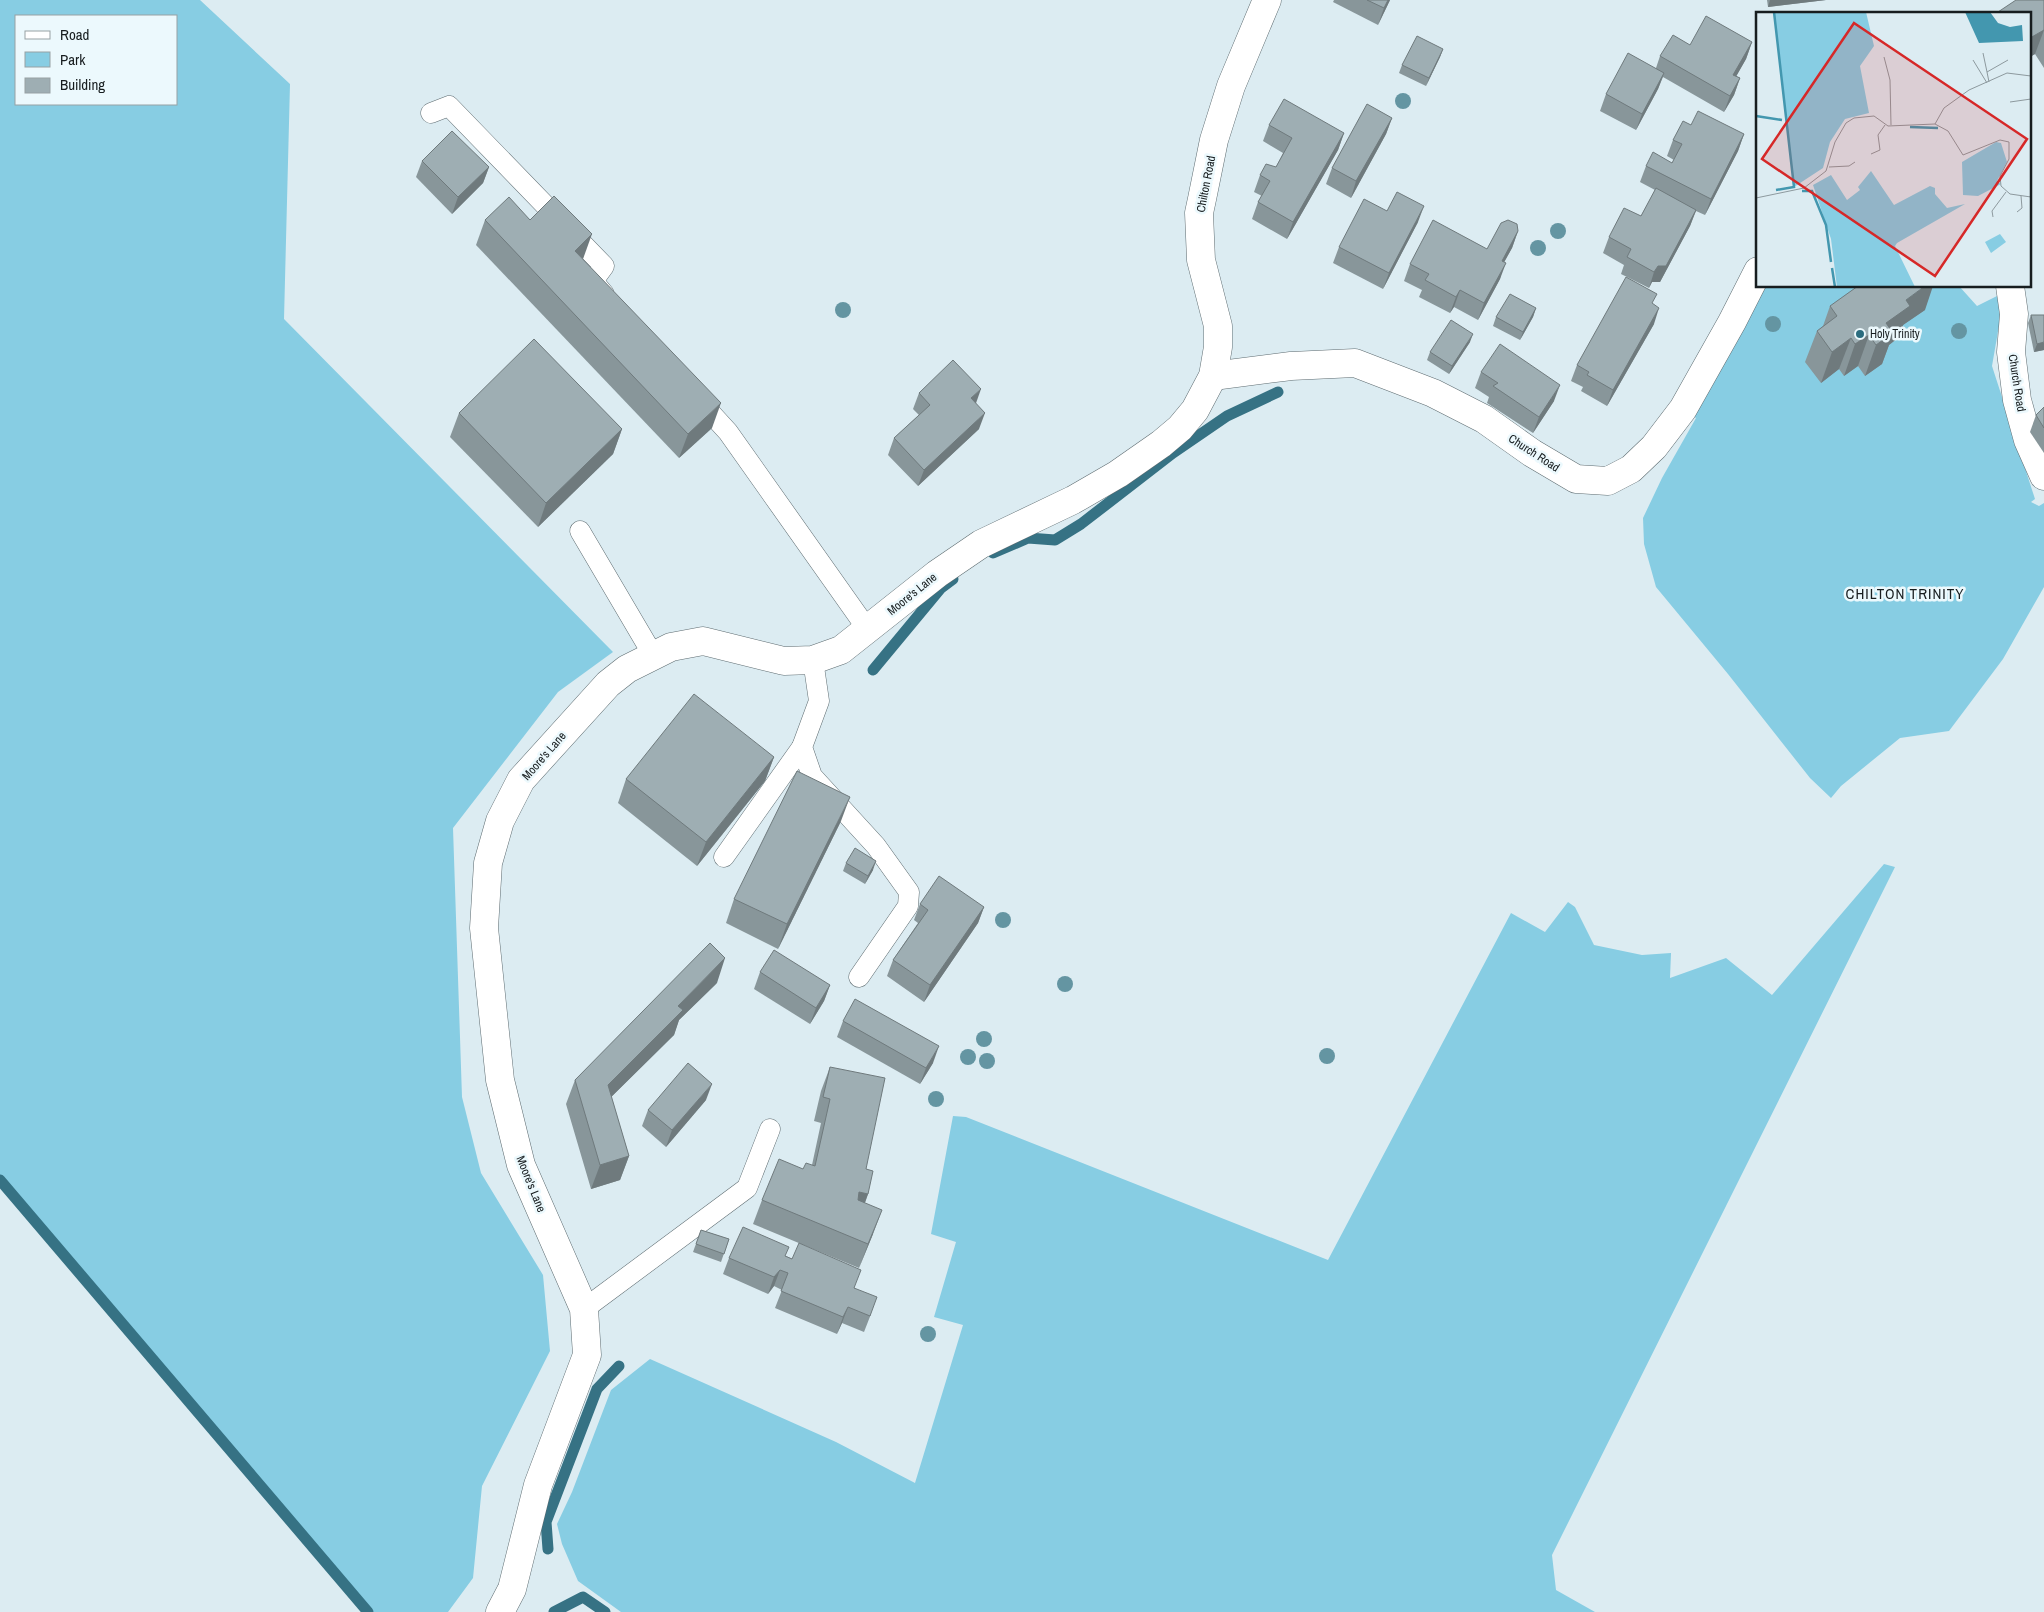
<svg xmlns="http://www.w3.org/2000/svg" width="2044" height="1612" font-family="'Archivo Narrow',sans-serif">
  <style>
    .green { fill: #87cde3; fill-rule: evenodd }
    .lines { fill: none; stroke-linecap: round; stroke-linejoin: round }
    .stream { stroke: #367284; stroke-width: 11 }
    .lane-casing { stroke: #5e6c71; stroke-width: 21 }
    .street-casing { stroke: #5e6c71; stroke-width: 29 }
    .lane { stroke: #fff; stroke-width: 20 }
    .street { stroke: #fff; stroke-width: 28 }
    .tree { fill: #6495a2 }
    .wall { fill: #88969a }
    .shaded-wall { fill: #6f7a7d }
    .building { fill: #9eaeb3; stroke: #6f7a7d }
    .poi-dot { fill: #2b6d7f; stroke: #ecf9fd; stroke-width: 2 }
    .labels { text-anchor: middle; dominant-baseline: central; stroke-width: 5; stroke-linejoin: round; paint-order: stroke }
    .street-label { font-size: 12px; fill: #171d1f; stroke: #ecf9fd }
    .poi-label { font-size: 12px; fill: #171d1f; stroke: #ecf9fd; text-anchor: start }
    .quarter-label { font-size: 15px; letter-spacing: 1px; fill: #171d1f; stroke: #ecf9fd }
    .inset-river { fill: none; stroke: #4397af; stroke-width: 2.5 }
    .inset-road { fill: none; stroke: #8d999e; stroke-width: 1 }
    .view { fill: #d62828; fill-opacity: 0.15; stroke: #d62828; stroke-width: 2.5 }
    .inset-edge { fill: none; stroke: #171d1f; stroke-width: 2.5 }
  </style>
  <rect width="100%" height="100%" fill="#dcecf2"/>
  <g class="green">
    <path d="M 0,0 L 200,0 L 290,84 L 284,319 L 613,652 L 558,692 L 453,828 L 462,1097 L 481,1173 L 543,1275 L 550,1351 L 482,1486 L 473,1578 L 448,1612 L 368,1612 L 0,1180 ZM 16,16 L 176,16 L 176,104 L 16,104 Z"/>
    <path d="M 1758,286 L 1959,286 L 1977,306 L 2001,294 L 2001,314 L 1992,366 L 2035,499 L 2031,502 L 2039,506 L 2044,503 L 2044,587 L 2003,659 L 1949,731 L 1900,738 L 1841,786 L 1831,798 L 1810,778 L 1728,674 L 1656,587 L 1644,544 L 1643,518 L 1662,478 L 1696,418 L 1692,415 Z"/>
    <path d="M 1884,864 L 1895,867 L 1552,1555 L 1556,1590 L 1595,1612 L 621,1612 L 578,1581 L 562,1544 L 557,1524 L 572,1492 L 611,1390 L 650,1359 L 836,1442 L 915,1483 L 963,1325 L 934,1317 L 956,1242 L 931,1234 L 953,1116 L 966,1117 L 1328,1260 L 1511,913 L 1545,932 L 1568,902 L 1575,907 L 1594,945 L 1642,955 L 1671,953 L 1670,978 L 1726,958 L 1772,995 Z"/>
  </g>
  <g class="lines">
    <g class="stream">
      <path d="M 993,553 L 1028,538 L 1055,540 L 1081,524 L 1173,453 L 1227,416 L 1278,392"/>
      <path d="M 873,670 L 941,588 L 953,579"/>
      <path d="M 0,1180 L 368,1612"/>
      <path d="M 548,1549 L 546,1522 L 597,1389 L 619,1366"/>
      <path d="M 554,1612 L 583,1597 L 605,1612"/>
    </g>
    <g class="lane-casing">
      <g id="lane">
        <path d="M 431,113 L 449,106 L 604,266 L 593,281 L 604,294"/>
        <path d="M 697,398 L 728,432 L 868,630"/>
        <path d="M 580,531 L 653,655"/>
        <path d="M 813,660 L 819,701 L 802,747 L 812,776 L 876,846 L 909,892 L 908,906 L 859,977"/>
        <path d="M 724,857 L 802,747"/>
        <path d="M 584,1309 L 747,1188 L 770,1129"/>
      </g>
    </g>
    <g class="street-casing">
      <g id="street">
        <path d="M 2010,286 L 2014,314 L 2011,352 L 2017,400 L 2028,440 L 2044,476"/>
        <path d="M 1213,376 L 1291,366 L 1355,363 L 1433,393 L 1484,419 L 1532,453 L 1576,479 L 1608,481 L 1631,469 L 1654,447 L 1683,409 L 1732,322 L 1758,271"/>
        <path d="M 500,1612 L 512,1589 L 538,1485 L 587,1355 L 584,1309 L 521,1165 L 500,1080 L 484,928 L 488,863 L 500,821 L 521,780 L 608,684 L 627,669 L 671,647 L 703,641 L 784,661 L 813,660 L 841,650 L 937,574 L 981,544 L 1073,500 L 1118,474 L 1161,444 L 1180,428 L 1195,410 L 1213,376 L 1218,347 L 1218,326 L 1201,260 L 1199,213 L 1202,199 L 1214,140 L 1231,86 L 1267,0"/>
      </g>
    </g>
    <use href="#lane" class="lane"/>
    <use href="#street" class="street"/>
  </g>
  <g class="tree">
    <circle cx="1403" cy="101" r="8"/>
    <circle cx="1558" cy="231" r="8"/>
    <circle cx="1538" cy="248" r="8"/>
    <circle cx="843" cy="310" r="8"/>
    <circle cx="1773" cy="324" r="8"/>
    <circle cx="1959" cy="331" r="8"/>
    <circle cx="1003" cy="920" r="8"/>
    <circle cx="1065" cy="984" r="8"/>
    <circle cx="984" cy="1039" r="8"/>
    <circle cx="1327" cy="1056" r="8"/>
    <circle cx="968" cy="1057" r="8"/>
    <circle cx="987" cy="1061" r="8"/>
    <circle cx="936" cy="1099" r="8"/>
    <circle cx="928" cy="1334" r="8"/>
  </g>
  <g class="wall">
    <path d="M 1334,0 L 1390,0 L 1378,25 L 1333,2 Z"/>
    <path d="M 1767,0 L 1826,0 L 1768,7 Z"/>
    <path d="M 2044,0 L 2044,68 L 2035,54 L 2030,57 L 2030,14 Z"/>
    <path d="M 1752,42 L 1746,59 L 1736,76 L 1740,78 L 1734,95 L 1724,112 L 1663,77 L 1658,89 L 1636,130 L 1600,111 L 1606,94 L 1656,68 L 1660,56 L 1690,45 Z"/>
    <path d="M 1443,49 L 1440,57 L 1426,86 L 1399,73 L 1402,65 Z"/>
    <path d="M 1392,118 L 1386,134 L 1351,198 L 1326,184 L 1332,168 Z"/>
    <path d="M 1269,125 L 1344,133 L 1338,150 L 1287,239 L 1252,219 L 1258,202 L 1262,196 L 1254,192 L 1260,175 L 1276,167 L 1283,153 L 1263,141 Z"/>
    <path d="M 1691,125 L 1744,134 L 1738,151 L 1705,215 L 1696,211 L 1690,226 L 1660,282 L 1652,282 L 1649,288 L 1621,274 L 1624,265 L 1603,253 L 1609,237 L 1641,216 L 1655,190 L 1640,182 L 1646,166 L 1672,163 L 1674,160 L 1667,156 L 1673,140 Z"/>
    <path d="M 422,161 L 489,167 L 483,183 L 452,214 L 416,177 Z"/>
    <path d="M 485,220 L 530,220 L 583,259 L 712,428 L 679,458 L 476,245 Z"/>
    <path d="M 1418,222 L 1383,289 L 1333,263 L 1339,247 Z"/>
    <path d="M 1518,231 L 1512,248 L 1504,262 L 1500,279 L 1478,320 L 1454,307 L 1450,313 L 1419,297 L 1422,290 L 1404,281 L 1410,264 L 1487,249 Z"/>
    <path d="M 1653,304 L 1654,324 L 1607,406 L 1581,391 L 1583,387 L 1571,381 L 1577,365 Z"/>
    <path d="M 1830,306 L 1925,310 L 1903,325 L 1899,337 L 1889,345 L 1882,364 L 1865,376 L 1858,366 L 1844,376 L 1839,369 L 1821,383 L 1805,362 L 1817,331 L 1823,326 Z"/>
    <path d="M 1536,308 L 1533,317 L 1520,340 L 1493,326 L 1496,317 Z"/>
    <path d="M 2031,315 L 2044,350 L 2034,352 L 2028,323 Z"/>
    <path d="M 1470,342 L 1449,374 L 1427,360 L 1430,352 Z"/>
    <path d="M 1481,372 L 1554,401 L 1533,433 L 1487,403 L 1489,397 L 1475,388 Z"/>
    <path d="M 919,393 L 976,403 L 979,429 L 918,486 L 888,455 L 894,438 L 919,415 L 913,409 Z"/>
    <path d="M 2044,407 L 2044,453 L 2030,432 L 2036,415 Z"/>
    <path d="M 459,413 L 622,429 L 613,454 L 538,527 L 450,437 Z"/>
    <path d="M 774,757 L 765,781 L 697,866 L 618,803 L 626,779 Z"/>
    <path d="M 841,821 L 778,949 L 726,923 L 734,899 Z"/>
    <path d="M 846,863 L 873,870 L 865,884 L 843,871 Z"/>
    <path d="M 920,904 L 984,907 L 978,923 L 924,1002 L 887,976 L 893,960 L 918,923 L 914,920 Z"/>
    <path d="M 760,972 L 830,985 L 824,1001 L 810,1024 L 754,989 Z"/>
    <path d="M 717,983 L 679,1020 L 674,1035 L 611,1097 L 629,1156 L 620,1180 L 591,1189 L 566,1104 L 575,1080 Z"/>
    <path d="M 843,1021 L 933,1063 L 920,1084 L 837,1037 Z"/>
    <path d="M 830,1067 L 866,1169 L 868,1194 L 865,1203 L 873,1234 L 859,1268 L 753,1224 L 762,1200 L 803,1169 L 812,1165 L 821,1123 L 814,1121 L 821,1091 Z"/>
    <path d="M 706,1100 L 666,1147 L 642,1126 L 648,1110 Z"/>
    <path d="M 701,1230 L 729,1239 L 721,1262 L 693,1252 Z"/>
    <path d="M 786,1256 L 855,1288 L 871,1314 L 864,1332 L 842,1323 L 837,1334 L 775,1308 L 782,1290 L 774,1286 L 768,1294 L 723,1274 L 729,1258 Z"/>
  </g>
  <g class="shaded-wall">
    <path d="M 1388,0 L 1390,0 L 1378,25 L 1384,8 Z"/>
    <path d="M 1770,0 L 1826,0 L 1768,7 Z"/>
    <path d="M 2044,30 L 2035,54 L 2030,57 L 2030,38 Z"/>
    <path d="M 1752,42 L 1746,59 L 1728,91 L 1733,75 Z"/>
    <path d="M 1443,49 L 1440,57 L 1426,86 L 1429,78 Z"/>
    <path d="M 1664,73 L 1658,89 L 1636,130 L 1642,114 Z"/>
    <path d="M 1740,78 L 1734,95 L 1724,112 L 1730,96 Z"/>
    <path d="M 1392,118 L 1386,134 L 1351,198 L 1356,181 Z"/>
    <path d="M 1344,133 L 1338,150 L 1287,239 L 1293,222 Z"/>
    <path d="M 1744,134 L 1738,151 L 1705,215 L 1711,199 Z"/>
    <path d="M 489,167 L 483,183 L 452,214 L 458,197 Z"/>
    <path d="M 1424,206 L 1418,222 L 1383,289 L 1389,273 Z"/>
    <path d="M 1696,210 L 1690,226 L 1660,282 L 1652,282 L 1649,288 L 1654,272 Z"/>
    <path d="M 1518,231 L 1512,248 L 1496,277 L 1502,261 Z"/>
    <path d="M 592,234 L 583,259 L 575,251 Z"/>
    <path d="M 1506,263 L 1500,279 L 1478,320 L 1484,303 Z"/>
    <path d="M 1925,286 L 1933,286 L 1925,310 L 1903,325 L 1899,337 L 1889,345 L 1882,364 L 1865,376 L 1876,345 L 1886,323 L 1906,300 Z"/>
    <path d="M 1460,290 L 1454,307 L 1450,313 L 1456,297 Z"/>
    <path d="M 1536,308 L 1533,317 L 1520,340 L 1523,332 Z"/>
    <path d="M 1659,308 L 1654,324 L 1607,406 L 1613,390 Z"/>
    <path d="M 1473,334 L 1470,342 L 1449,374 L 1452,366 Z"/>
    <path d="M 1869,335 L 1858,366 L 1844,376 L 1855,344 Z"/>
    <path d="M 1851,338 L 1839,369 L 1821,383 L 1832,352 Z"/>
    <path d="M 2044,342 L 2044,350 L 2034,352 L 2037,344 Z"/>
    <path d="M 1560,385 L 1554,401 L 1533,433 L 1539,417 Z"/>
    <path d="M 981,389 L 975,406 L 971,398 Z"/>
    <path d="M 721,403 L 712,428 L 679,458 L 688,434 Z"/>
    <path d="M 985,413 L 979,429 L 918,486 L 924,470 Z"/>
    <path d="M 622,429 L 613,454 L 538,527 L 546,503 Z"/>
    <path d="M 774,757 L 765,781 L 697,866 L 706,842 Z"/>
    <path d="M 850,797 L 841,821 L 778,949 L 787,924 Z"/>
    <path d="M 876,861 L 873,870 L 865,884 L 868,876 Z"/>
    <path d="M 984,907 L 978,923 L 924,1002 L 930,985 Z"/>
    <path d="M 725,958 L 717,983 L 679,1020 L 674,1035 L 599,1109 L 608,1085 L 678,1006 Z"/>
    <path d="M 830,985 L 824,1001 L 810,1024 L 816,1008 Z"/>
    <path d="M 939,1046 L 933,1063 L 920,1084 L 926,1068 Z"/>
    <path d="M 712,1084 L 706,1100 L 666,1147 L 672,1130 Z"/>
    <path d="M 629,1156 L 620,1180 L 591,1189 L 600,1165 Z"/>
    <path d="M 859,1192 L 868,1194 L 859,1218 L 850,1216 Z"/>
    <path d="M 882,1210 L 873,1234 L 859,1268 L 868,1244 Z"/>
    <path d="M 780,1270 L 774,1286 L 768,1294 L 774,1277 Z"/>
    <path d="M 848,1307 L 842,1323 L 837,1334 L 843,1317 Z"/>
  </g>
  <g class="building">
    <path d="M 1367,0 L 1388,0 L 1384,8 Z"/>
    <path d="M 2016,0 L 2044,0 L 2044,30 L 2030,38 L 2030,14 L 1995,14 Z"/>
    <path d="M 1706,16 L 1752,42 L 1733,75 L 1740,78 L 1730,96 L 1660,56 L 1673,35 L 1690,45 Z"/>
    <path d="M 1417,36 L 1443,49 L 1429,78 L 1402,65 Z"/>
    <path d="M 1628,53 L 1664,73 L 1642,114 L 1606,94 Z"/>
    <path d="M 1284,99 L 1344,133 L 1293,222 L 1258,202 L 1270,181 L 1260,175 L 1266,164 L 1276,167 L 1292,138 L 1269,125 Z"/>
    <path d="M 1367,104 L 1392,118 L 1356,181 L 1332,168 Z"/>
    <path d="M 1698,111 L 1744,134 L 1711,199 L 1646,166 L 1653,152 L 1672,163 L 1682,144 L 1673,140 L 1683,121 L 1691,125 Z"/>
    <path d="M 452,131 L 489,167 L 458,197 L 422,161 Z"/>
    <path d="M 1656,188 L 1696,210 L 1666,266 L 1658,266 L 1654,272 L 1627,257 L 1631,249 L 1609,237 L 1624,208 L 1641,216 Z"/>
    <path d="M 1397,192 L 1424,206 L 1389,273 L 1339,247 L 1364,199 L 1387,211 Z"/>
    <path d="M 554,196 L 592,234 L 575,251 L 721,403 L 688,434 L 485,220 L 509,197 L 530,220 Z"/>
    <path d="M 1433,220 L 1487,249 L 1501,223 L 1508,220 L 1517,224 L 1518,231 L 1502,261 L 1506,263 L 1484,303 L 1460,290 L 1456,297 L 1425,280 L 1429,274 L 1410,264 Z"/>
    <path d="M 1626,277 L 1657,294 L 1652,303 L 1659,308 L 1613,390 L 1587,375 L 1589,372 L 1577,365 Z"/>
    <path d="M 1858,286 L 1925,286 L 1906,300 L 1910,306 L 1886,323 L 1893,333 L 1876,345 L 1869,335 L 1855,344 L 1851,338 L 1832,352 L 1817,331 L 1837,316 L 1830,306 Z"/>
    <path d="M 1510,294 L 1536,308 L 1523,332 L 1496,317 Z"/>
    <path d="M 2031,315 L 2044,315 L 2044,342 L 2037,344 Z"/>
    <path d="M 1451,320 L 1473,334 L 1452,366 L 1430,352 Z"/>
    <path d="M 534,339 L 622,429 L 546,503 L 459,413 Z"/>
    <path d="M 1500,344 L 1560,385 L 1539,417 L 1493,386 L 1498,383 L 1481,372 Z"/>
    <path d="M 953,360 L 981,389 L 971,398 L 985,413 L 924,470 L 894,438 L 930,405 L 919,393 Z"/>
    <path d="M 2044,407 L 2044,428 L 2036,415 Z"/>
    <path d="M 694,694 L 774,757 L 706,842 L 626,779 Z"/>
    <path d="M 797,771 L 850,797 L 787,924 L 734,899 Z"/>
    <path d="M 855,848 L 876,861 L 868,876 L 846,863 Z"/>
    <path d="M 939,876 L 984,907 L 930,985 L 893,960 L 928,910 L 920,904 Z"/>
    <path d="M 710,943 L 725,958 L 678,1006 L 683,1010 L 608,1085 L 629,1156 L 600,1165 L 575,1080 Z"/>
    <path d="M 774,950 L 830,985 L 816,1008 L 760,972 Z"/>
    <path d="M 855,999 L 939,1046 L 926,1068 L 843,1021 Z"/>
    <path d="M 688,1063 L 712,1084 L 672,1130 L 648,1110 Z"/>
    <path d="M 830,1067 L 885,1078 L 866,1169 L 873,1171 L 868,1194 L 859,1192 L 858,1200 L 882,1210 L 868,1244 L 762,1200 L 779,1159 L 803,1169 L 806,1163 L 815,1166 L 830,1099 L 823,1097 Z"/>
    <path d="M 743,1227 L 789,1247 L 785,1256 L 792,1259 L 799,1243 L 861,1270 L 854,1288 L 877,1297 L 870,1316 L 848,1307 L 843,1317 L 781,1291 L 788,1273 L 780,1270 L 774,1277 L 729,1258 Z"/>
    <path d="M 701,1230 L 729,1239 L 724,1254 L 696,1244 Z"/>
  </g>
  <circle class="poi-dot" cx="1860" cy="334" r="5"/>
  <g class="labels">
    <g class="street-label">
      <text transform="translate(1206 184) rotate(-79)">Chilton Road</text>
      <text transform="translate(2017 383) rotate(81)">Church Road</text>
      <text transform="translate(1534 453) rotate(33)">Church Road</text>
      <text transform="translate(912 594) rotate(-39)">Moore's Lane</text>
      <text transform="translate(544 756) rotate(-49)">Moore's Lane</text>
      <text transform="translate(531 1184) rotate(68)">Moore's Lane</text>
    </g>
    <g class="poi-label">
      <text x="1870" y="334">Holy Trinity</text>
    </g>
    <g class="quarter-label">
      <text x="1905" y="593">CHILTON TRINITY</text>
    </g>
  </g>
  <g transform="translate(1756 12)">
    <rect width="275" height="275" fill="#dcecf2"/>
    <path d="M 18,0 L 110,0 L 118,34 L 104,54 L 113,101 L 89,107 L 74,130 L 67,156 L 38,175 ZM 240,130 L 245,131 L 251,150 L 241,169 L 245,172 L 222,184 L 207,183 L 206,150 ZM 115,159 L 138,193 L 174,174 L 179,176 L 179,182 L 191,196 L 209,192 L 141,231 L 139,234 L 159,275 L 81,275 L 75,227 L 57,173 L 75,163 L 91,188 L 104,178 L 102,175 ZM 244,222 L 250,230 L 235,241 L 229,230 Z" fill="#87cde3"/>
    <path d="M 209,0 L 234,0 L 242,11 L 254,15 L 266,13 L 267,29 L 223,31 Z" fill="#4397af"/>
    <path class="inset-river" d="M 18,0 L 38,175 L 20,178M 0,104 L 26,108M 154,115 L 182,116M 46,179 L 56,179 L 70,213 L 75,250M 76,256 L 79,275"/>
    <path class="inset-road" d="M 227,41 L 231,60M 128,45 L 134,68 L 135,113M 217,48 L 231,71M 233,70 L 231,60 L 252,48M 254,90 L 275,87M 179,112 L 192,119 L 207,143 L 244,128 L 253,130 L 253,147 L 244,164 L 245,174 L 254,182 L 275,185M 179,112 L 188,96 L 213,78 L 251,61 L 275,64M 115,142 L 124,138 L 122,123 L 129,113M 73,155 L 93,154 L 99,150M 0,186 L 48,176 L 70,159 L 79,130 L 90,111 L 98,106 L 118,104 L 132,114 L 179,112M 261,200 L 266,196 L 265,184M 237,205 L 236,199 L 250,180"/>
    <path class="view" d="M 98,11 L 271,127 L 179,264 L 6,147 Z"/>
    <rect width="275" height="275" class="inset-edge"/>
  </g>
  <rect x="15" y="15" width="162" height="90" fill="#ecf9fd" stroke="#97a1a4"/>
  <rect x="25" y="31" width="25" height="8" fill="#ffffff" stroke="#97a1a4"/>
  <text x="60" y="40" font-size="15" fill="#171d1f">Road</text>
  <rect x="25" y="52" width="25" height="15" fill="#87cde3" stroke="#97a1a4"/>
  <text x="60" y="65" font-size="15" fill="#171d1f">Park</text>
  <rect x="25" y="78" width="25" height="15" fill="#9eaeb3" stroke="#97a1a4"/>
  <text x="60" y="90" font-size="15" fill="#171d1f">Building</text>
</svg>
